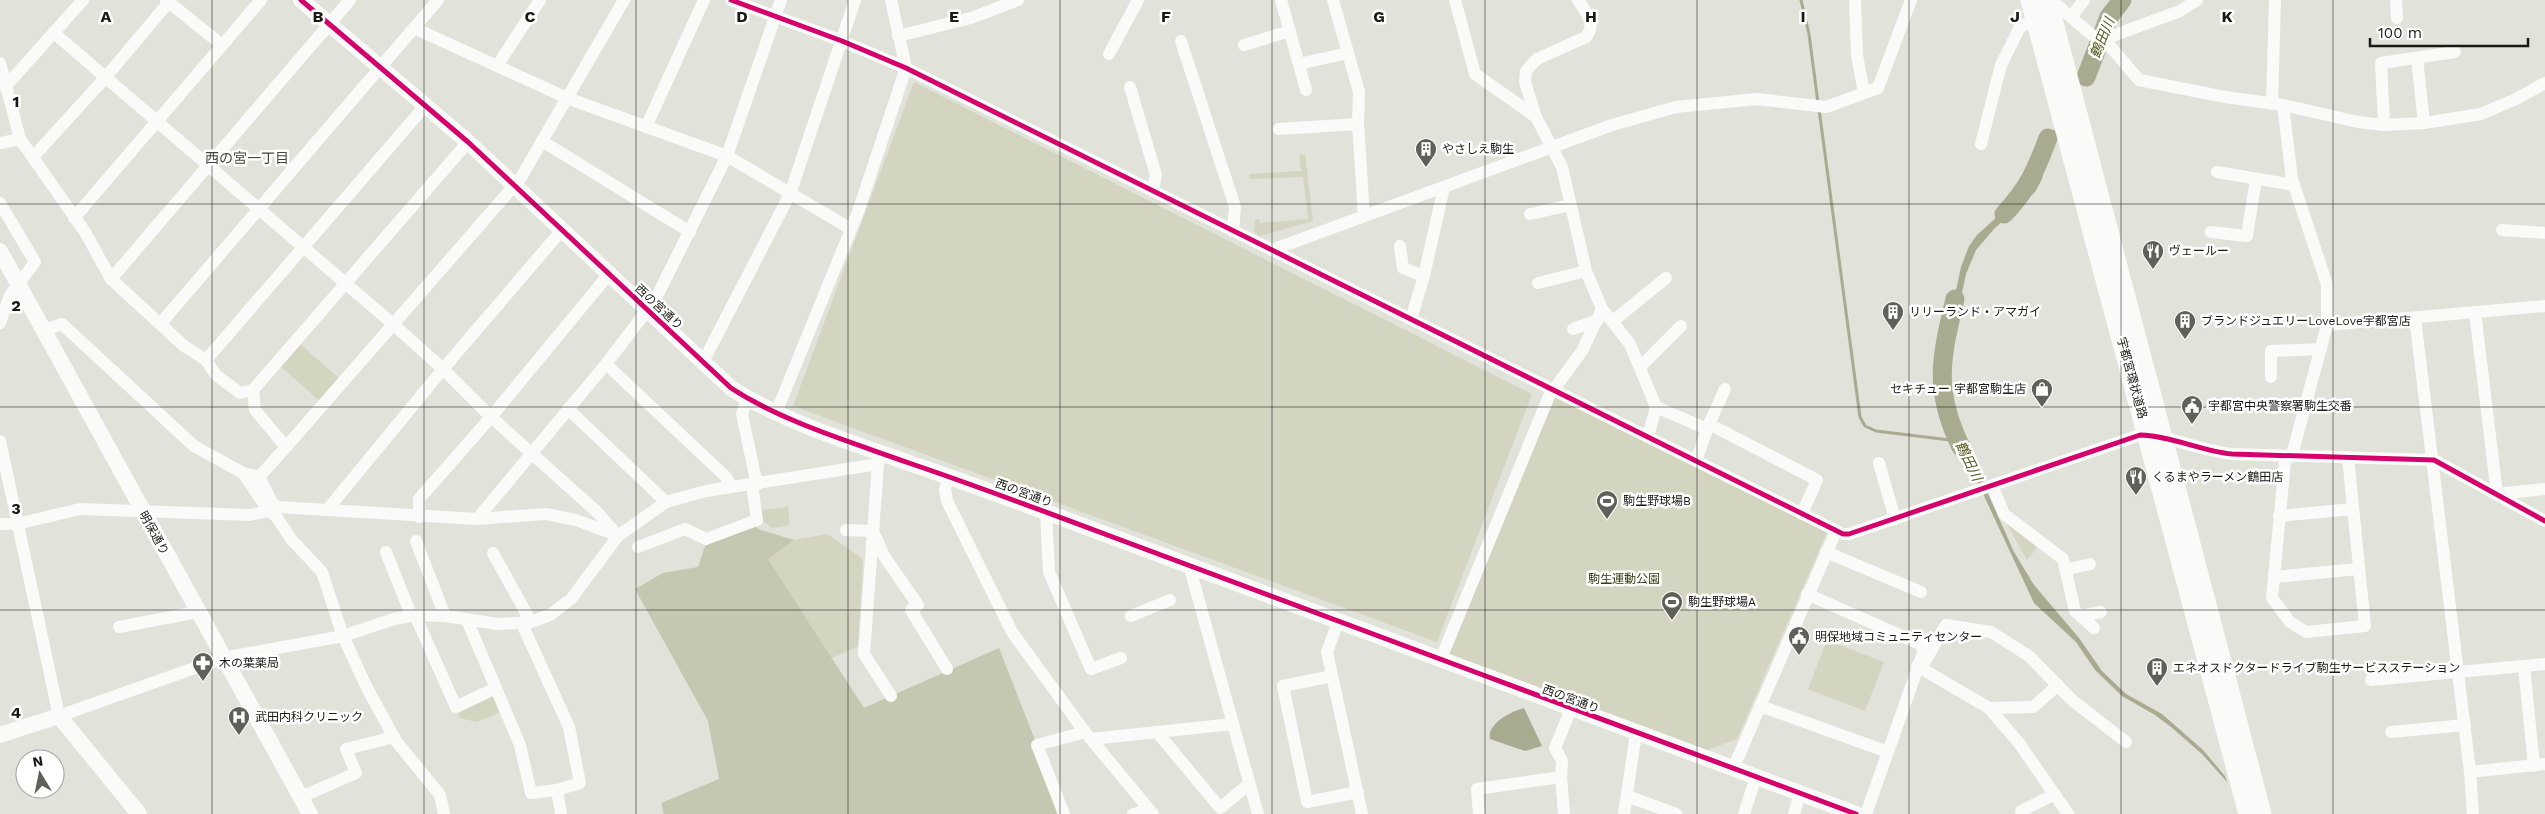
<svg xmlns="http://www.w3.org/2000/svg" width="2545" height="814" font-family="'Work Sans','Noto Sans JP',sans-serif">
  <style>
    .green { fill: #d3d5c1 }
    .forest { fill: #c4c8b0 }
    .water { fill: #a8ab90 }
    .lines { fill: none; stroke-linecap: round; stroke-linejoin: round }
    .stream { stroke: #a8ab90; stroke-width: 3 }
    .river { stroke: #a8ab90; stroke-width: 19 }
    .street { stroke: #fafbf9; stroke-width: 12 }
    .secondary { stroke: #fafbf9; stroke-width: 16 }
    .primary { stroke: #fafbf9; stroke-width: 19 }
    .cycleway-casing { stroke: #fff; stroke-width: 8 }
    .cycleway { stroke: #d6006c; stroke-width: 5 }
    .grid { fill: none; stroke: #1a1a15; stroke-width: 1; stroke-opacity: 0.55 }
    .labels { text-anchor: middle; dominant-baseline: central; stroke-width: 5; stroke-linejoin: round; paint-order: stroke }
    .poi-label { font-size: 12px; fill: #1a1a15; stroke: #fff; text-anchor: start }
    .street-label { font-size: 12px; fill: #1a1a15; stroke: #fff }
    .park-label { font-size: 12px; fill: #383c0f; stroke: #fff }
    .water-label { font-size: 14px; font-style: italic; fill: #55591e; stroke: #fff }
    .neighbourhood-label { font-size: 14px; fill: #44463a; stroke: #fff }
    .grid-label { font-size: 16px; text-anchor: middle; font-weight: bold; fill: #1a1a15; stroke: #fff; stroke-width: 5; stroke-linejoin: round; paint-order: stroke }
  </style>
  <rect width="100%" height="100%" fill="#e1e2da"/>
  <g class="green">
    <path d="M 914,82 L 1532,394 L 1437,642 L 793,406 Z"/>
    <path d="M 1305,154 L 1313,221 L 1260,236 L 1254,232 L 1255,219 L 1259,219 L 1260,223 L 1308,219 L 1303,177 L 1250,179 L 1249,174 L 1301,171 L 1299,155 Z"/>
    <path d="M 300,344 L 341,380 L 322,403 L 280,366 Z"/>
    <path d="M 1554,395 L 1827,532 L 1737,739 L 1705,751 L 1447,657 Z"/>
    <path d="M 788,507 L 790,525 L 772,528 L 762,520 L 761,510 Z"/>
    <path d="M 2007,524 L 2035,544 L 2036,549 L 2027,560 Z"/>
    <path d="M 827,534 L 863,559 L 858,646 L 832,658 L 767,558 L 794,540 Z"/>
    <path d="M 1827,640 L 1884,662 L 1865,711 L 1808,689 Z"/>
    <path d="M 496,688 L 505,710 L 477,722 L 460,718 L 456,707 Z"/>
  </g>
  <path class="forest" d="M 750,524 L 761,530 L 794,540 L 768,559 L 864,708 L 999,648 L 1064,814 L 664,814 L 661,803 L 719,779 L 708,721 L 635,589 L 663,573 L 698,567 L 705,546 Z"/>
  <g class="water">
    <path d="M 2120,0 L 2128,0 L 2110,20 L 2092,81 L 2087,79 L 2104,18 Z"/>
    <path d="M 2055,129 L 2056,135 L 2047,152 L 2042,179 L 2035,192 L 1994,229 L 1976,250 L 1966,274 L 1944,377 L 1949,406 L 2014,552 L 2034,585 L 2079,638 L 2102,671 L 2126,694 L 2162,714 L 2203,750 L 2225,776 L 2227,782 L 2202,754 L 2171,727 L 2155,715 L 2122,696 L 2095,670 L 2076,642 L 2034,603 L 1977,481 C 1958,450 1937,408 1939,370 L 1961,267 L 1969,246 L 1977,235 L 2031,186 L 2045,143 Z"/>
    <path d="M 1524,708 L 1542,746 L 1525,751 L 1490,739 C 1486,724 1512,711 1524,708 Z"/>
  </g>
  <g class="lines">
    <g class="stream">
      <path d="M 1801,0 L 1809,34 L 1818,103"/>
      <path d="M 1819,109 L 1860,417 L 1865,426 L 1876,431 L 1958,441"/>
    </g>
    <g class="river">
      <path d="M 2086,77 L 2109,17 L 2122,0"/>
      <path d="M 2004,214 C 2028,189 2036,170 2048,138"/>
      <path d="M 1955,299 C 1941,358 1933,390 1961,447"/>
    </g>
    <g class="street">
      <path d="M 166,0 L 222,45"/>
      <path d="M 731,0 L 842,41 L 906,68 L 1843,534 L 1849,534 L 2140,435 C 2172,436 2201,451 2232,454 L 2434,460 L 2545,521"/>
      <path d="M 1281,0 L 1306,90"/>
      <path d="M 1333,0 L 1359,92 L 1358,124 L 1364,216"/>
      <path d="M 1455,0 L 1475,74 L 1536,117"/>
      <path d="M 1855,0 L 1857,55 L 1864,93"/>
      <path d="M 2051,0 L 2092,35 L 2104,39 L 2139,80 L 2225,97 L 2283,105 L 2358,122 L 2384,125 L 2424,123 L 2481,114 L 2516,99 L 2545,83"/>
      <path d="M 2396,0 L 2397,18"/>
      <path d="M 2071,17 L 2084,0"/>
      <path d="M 414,28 L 567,98 L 727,156 L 851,229"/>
      <path d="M 54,33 L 394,325 L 443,369 L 491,417 L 597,512 L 618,536"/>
      <path d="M 898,36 L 971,18 L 1018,0"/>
      <path d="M 2104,39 L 2180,11 L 2197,0"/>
      <path d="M 1181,41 L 1235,207 L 1233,231"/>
      <path d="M 1244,45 L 1290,31"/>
      <path d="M 1109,54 L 1138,0"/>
      <path d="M 2417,58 L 2424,123"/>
      <path d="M 0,63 L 20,139 L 85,232 L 111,279 L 184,346 L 206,360 L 216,375 L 240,393 L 253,390 L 255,410 L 286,447 L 259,477"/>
      <path d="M 1299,64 L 1348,53"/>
      <path d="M 497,66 L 540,0"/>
      <path d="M 5,87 L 83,0"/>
      <path d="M 1130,87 L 1156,175 L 1153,190"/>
      <path d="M 2272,104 L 2275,0"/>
      <path d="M 2283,105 L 2292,179 L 2327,285 L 2327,325 L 2292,455 L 2285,461 L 2272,598 L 2290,622 L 2306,632 L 2365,626 L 2348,457"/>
      <path d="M 2384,125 L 2381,63 L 2455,52"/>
      <path d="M 646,127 L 704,0"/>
      <path d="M 1279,129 L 1358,124"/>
      <path d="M 542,141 L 690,232"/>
      <path d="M 0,143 L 20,139"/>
      <path d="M 1981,144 L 2001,65 L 2020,27 L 2035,19"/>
      <path d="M 33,157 L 105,78 L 169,2"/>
      <path d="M 2217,172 L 2294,185"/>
      <path d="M 0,203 L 35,262 L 10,295 L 0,323"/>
      <path d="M 1530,214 L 1571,205"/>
      <path d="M 74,218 L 261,0"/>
      <path d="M 2502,230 L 2545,233"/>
      <path d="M 2211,232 L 2247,236 L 2256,179"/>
      <path d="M 1400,246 L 1403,268 L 1424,276"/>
      <path d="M 1272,250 L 1612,125 L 1676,107 L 1757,99 L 1826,107 L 1878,88 L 1911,0"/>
      <path d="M 111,279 L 350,0"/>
      <path d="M 1538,283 L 1586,271"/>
      <path d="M 1602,309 L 1630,344 L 1656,407 L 1648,437"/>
      <path d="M 2475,312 L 2497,494"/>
      <path d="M 2415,318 L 2470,772 L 2545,764"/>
      <path d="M 1411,319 L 1424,276 L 1444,187"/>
      <path d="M 1613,321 L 1666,278"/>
      <path d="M 161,323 L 438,0"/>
      <path d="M 2327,325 L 2545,306"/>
      <path d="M 1573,329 L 1598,320"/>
      <path d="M 44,330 L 62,324 L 194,446 L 243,473 L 259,477 L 273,504 L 278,507 L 477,519 L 546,514 L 576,520 L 616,535"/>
      <path d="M 206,360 L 425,106"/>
      <path d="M 703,362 L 790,194 L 855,0"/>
      <path d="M 606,364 L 726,477 L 732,487"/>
      <path d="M 1641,366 L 1681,326"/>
      <path d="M 2271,377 L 2271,351 L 2321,349"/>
      <path d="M 253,390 L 468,142"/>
      <path d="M 747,399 L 742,414 L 757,485"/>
      <path d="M 1656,407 L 1707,429"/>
      <path d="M 568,409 L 666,502"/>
      <path d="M 776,413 L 858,212 L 906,68 L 891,0"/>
      <path d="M 1709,424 L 1817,480 L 1802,514"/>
      <path d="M 0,441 L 59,716 L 223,658 L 343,636 L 394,619 L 415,615 L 445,616 L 498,624 L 531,622 L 550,615 L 571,599 L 618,536 L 666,502 L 706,491 L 878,464 L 881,453"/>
      <path d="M 286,447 L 520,179 L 624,0"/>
      <path d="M 1696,461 L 1709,424 L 1725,389"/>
      <path d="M 1879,463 L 1895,519"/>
      <path d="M 878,464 L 864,654 L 891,696"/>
      <path d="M 243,473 L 269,511 L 276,516 L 291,539 L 322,572 L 343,636 L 367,688 L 396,741 L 440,795 L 444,814"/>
      <path d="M 949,476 L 945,489 L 947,501 L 1012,632 L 1085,732 L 1153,814"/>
      <path d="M 1992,485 L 2004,514 L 2063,559 L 2075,611 L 2094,628"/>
      <path d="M 2497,494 L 2545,489"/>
      <path d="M 327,510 L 443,369 L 562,230"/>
      <path d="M 1046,512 L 1049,572 L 1091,669 L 1121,658"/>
      <path d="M 2279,516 L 2353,509"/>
      <path d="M 419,517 L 419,499 L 491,417 L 609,274"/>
      <path d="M 477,519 L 606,364 L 655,300 L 727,156 L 781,0"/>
      <path d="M 0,524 L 17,524 L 80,509 L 250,515 L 269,511"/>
      <path d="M 846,530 L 873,531 L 884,556 L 918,605 L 911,610 L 947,669"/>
      <path d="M 416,541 L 445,616"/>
      <path d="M 638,547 L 685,529 L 706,539 L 757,520 L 752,485"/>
      <path d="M 386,552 L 411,615"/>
      <path d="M 1826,552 L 1921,592"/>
      <path d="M 493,553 L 531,622"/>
      <path d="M 1189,565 L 1258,814"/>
      <path d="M 2065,570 L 2090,564"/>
      <path d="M 2274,577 L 2358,569"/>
      <path d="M 1807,594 L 1922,645 L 1923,653 L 1866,814"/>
      <path d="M 415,615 L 456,707 L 496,688"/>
      <path d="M 1131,616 L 1170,600"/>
      <path d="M 2081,616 L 2101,612"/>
      <path d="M 467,620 L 520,745 L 531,793 L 557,790 L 580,783 L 569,727 L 522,624"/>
      <path d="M 1338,622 L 1327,652 L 1362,814"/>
      <path d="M 119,627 L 198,612"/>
      <path d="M 1440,661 L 1549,396 L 1582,351 L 1602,309 L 1586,271 L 1562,167 L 1536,117 L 1525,82 L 1526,71 L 1537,59 L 1586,37 C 1597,24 1586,12 1578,0"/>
      <path d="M 1924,663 L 1946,625 L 1991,632 L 2029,656 L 2072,700 L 2126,742"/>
      <path d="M 1917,666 L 1989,708 L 2019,743 L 2068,814"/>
      <path d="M 2524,666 L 2534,766"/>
      <path d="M 1332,676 L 1283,686 L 1307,802 L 1358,792"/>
      <path d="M 2371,680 L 2545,664"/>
      <path d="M 1760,706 L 1888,752"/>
      <path d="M 1989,708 L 2033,707 L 2058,685"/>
      <path d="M 1157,732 L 1220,808 L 1248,785"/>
      <path d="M 2391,732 L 2465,725"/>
      <path d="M 1091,739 L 1233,724"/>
      <path d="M 1733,769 L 1836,531"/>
      <path d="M 2470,772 L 2473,814"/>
      <path d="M 557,790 L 561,814"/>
      <path d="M 1627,796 L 1676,814"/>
      <path d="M 301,797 L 356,773 L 346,749 L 394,737"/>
      <path d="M 1064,814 L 1037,745 L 1085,732"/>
      <path d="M 1133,814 L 1149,810"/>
      <path d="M 1479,814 L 1477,789 L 1561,777"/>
      <path d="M 1564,814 L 1561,777 L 1562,761 L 1555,748 L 1571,709"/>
      <path d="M 1624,814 L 1636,733"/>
      <path d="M 1744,814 L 1756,777"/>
      <path d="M 1794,814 L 1800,793"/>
      <path d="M 2023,814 L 2021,811 L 2055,794"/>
    </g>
    <g class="secondary">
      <path d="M 301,0 L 468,142 L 731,388 C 783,422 851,442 909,463 C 974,485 1038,509 1102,533 C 1354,625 1604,722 1856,814"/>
      <path d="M 0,251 L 310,814"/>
      <path d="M 0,735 L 59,716 L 139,814"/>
    </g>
    <g class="primary">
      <path d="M 2030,0 L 2248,814"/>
      <path d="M 2048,0 L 2262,814"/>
    </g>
    <g class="cycleway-casing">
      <g id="cycleway">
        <path d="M 301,0 L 468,142 L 731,388 C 783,422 851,442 909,463 C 974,485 1038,509 1102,533 C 1354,625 1604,722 1856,814"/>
        <path d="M 731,0 L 842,41 L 906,68 L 1843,534 L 1849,534 L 2140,435 C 2172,436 2201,451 2232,454 L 2434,460 L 2545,521"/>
      </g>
    </g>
    <use href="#cycleway" class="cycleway"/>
  </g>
  <path class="grid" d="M 212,0 L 212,814M 424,0 L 424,814M 636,0 L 636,814M 848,0 L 848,814M 1060,0 L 1060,814M 1272,0 L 1272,814M 1485,0 L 1485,814M 1697,0 L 1697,814M 1909,0 L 1909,814M 2121,0 L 2121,814M 2333,0 L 2333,814M 0,204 L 2545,204M 0,407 L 2545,407M 0,610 L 2545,610"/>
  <defs>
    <g id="building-pin" transform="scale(1.125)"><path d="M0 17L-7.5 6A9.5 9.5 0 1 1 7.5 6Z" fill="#60605a" stroke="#fff"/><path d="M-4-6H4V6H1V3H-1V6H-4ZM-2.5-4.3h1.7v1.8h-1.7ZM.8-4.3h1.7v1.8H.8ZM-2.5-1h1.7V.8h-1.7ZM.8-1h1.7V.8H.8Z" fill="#fff"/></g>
    <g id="restaurant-pin" transform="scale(1.125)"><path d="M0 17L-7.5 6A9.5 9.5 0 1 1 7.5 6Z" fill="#60605a" stroke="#fff"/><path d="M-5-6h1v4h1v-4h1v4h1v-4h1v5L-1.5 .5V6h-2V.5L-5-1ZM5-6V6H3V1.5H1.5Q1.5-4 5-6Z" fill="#fff"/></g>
    <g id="shop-pin" transform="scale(1.125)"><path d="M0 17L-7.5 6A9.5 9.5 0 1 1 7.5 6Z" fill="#60605a" stroke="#fff"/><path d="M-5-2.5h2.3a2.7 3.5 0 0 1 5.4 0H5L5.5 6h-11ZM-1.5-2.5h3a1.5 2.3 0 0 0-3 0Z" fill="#fff"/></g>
    <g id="civic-pin" transform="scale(1.125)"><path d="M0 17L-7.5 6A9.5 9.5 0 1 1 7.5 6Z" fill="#60605a" stroke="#fff"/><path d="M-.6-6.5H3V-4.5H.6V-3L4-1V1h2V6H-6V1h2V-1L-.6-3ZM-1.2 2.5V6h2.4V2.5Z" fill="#fff"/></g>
    <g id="stadium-pin" transform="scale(1.125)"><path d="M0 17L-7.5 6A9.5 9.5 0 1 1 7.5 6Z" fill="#60605a" stroke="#fff"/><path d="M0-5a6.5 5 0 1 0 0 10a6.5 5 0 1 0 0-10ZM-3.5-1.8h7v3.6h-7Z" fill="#fff"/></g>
    <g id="pharmacy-pin" transform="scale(1.125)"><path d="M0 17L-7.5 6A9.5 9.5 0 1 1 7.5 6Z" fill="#60605a" stroke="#fff"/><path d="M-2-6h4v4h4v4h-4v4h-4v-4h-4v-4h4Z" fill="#fff"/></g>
    <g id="hospital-pin" transform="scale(1.125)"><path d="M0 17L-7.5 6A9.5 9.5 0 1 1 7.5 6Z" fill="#60605a" stroke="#fff"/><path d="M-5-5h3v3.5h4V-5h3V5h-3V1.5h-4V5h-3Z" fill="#fff"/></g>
  </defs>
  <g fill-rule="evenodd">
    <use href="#building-pin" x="1426" y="149"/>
    <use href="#restaurant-pin" x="2153" y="251"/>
    <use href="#building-pin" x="1893" y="312"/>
    <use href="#building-pin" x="2185" y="321"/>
    <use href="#shop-pin" x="2042" y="389"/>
    <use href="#civic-pin" x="2192" y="406"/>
    <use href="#restaurant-pin" x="2136" y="477"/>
    <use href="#stadium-pin" x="1607" y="501"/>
    <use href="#stadium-pin" x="1672" y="602"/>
    <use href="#civic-pin" x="1799" y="637"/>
    <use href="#pharmacy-pin" x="203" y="663"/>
    <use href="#building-pin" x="2157" y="668"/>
    <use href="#hospital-pin" x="239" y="717"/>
  </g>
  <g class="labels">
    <g class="poi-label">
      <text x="1442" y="149">やさしえ駒生</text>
      <text x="2169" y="251">ヴェールー</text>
      <text x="1909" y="312">リリーランド・アマガイ</text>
      <text x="2201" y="321">ブランドジュエリーLoveLove宇都宮店</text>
      <text x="2026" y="389" text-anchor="end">セキチュー 宇都宮駒生店</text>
      <text x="2208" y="406">宇都宮中央警察署駒生交番</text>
      <text x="2152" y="477">くるまやラーメン鶴田店</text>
      <text x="1623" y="501">駒生野球場B</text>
      <text x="1688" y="602">駒生野球場A</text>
      <text x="1815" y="637">明保地域コミュニティセンター</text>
      <text x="219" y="663">木の葉薬局</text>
      <text x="2173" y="668">エネオスドクタードライブ駒生サービスステーション</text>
      <text x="255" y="717">武田内科クリニック</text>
    </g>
    <g class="street-label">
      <text transform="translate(659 307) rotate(43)">西の宮通り</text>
      <text transform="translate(2132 378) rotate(75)">宇都宮環状道路</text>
      <text transform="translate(1024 493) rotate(20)">西の宮通り</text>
      <text transform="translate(154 533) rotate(61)">明保通り</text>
      <text transform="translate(1571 699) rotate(20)">西の宮通り</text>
    </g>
    <g class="park-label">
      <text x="1624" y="579">駒生運動公園</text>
    </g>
    <g class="water-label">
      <text transform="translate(2102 38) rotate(-68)">鶴田川</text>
      <text transform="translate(1969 461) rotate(64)">鶴田川</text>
    </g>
    <g class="neighbourhood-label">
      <text x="247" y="158">西の宮一丁目</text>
    </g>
  </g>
  <g class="grid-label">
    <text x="106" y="22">A</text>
    <text x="318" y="22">B</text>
    <text x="530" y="22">C</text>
    <text x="742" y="22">D</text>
    <text x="954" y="22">E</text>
    <text x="1166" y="22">F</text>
    <text x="1379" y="22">G</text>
    <text x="1591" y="22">H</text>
    <text x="1803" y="22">I</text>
    <text x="2015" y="22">J</text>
    <text x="2227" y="22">K</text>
    <text x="16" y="107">1</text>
    <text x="16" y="311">2</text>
    <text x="16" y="514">3</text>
    <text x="16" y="718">4</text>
  </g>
  <g transform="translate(40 774) rotate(350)"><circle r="24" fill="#ffffff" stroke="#a3a3a1"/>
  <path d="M0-4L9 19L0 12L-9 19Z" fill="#60605a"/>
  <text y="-8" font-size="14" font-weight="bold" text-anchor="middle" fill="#1a1a15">N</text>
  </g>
  <path d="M2370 38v8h158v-8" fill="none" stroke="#1a1a15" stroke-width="2.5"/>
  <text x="2378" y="38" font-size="15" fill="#1a1a15" stroke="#ffffff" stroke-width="4" paint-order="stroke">100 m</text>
</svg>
